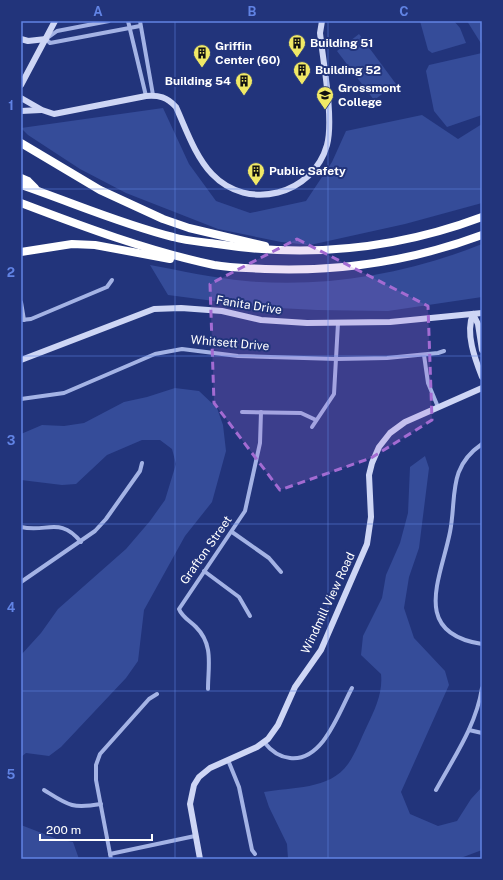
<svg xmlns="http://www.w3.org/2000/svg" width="503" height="880" font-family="'Public Sans',sans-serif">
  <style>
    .green { fill: #354c99 }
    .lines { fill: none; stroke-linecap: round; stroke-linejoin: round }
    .street { stroke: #a4b3e5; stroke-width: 4 }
    .secondary { stroke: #ced6f5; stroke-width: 6 }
    .highway { stroke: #fff; stroke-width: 8 }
    .marked { fill: #a36bd2; fill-opacity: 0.2; stroke: #a36bd2; stroke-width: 3; stroke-dasharray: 8 5; stroke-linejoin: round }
    .grid { fill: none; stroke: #6183e4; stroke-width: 1; stroke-opacity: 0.55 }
    .labels { text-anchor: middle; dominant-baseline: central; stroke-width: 4; stroke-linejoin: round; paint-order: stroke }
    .poi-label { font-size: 12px; font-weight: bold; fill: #fff; stroke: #22347b; text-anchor: start }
    .street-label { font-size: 12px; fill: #fff; stroke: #22347b }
    .neatline { fill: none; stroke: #6183e4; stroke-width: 1.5 }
    .grid-label { font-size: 13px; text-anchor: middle; font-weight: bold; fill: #6183e4 }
  </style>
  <rect width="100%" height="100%" fill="#22347b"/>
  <g class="green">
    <path d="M 420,21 L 454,21 L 460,28 L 466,43 L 432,53 L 428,50 Z"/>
    <path d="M 467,21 L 482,21 L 482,45 Z"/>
    <path d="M 359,34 L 396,84 L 374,100 L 337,51 Z"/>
    <path d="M 482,53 L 482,115 L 447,127 L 434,111 L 426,71 L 429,65 Z"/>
    <path d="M 163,108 L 189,164 L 216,201 L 250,213 L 306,201 L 332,162 L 346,131 L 422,115 L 458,139 L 482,124 L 482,203 L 405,224 L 310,245 L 281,242 L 218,229 L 126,193 L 80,169 L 28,135 L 21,128 Z"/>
    <path d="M 482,244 L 482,297 L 388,311 L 317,310 L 259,307 L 168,295 L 150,265 C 182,271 214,278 246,281 C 326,288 408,274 482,244 Z"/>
    <path d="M 175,388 L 199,391 L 217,408 L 223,425 L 226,451 L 212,502 L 185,536 L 144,610 L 138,661 L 126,678 L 61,747 L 49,756 L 26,753 L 21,757 L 21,655 L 41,633 L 58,609 L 126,549 L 150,521 L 165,500 L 176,464 L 172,449 L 160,440 L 142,440 L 107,455 L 76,484 L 62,485 L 21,480 L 21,434 L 42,425 L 64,426 L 84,423 L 124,402 L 147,397 Z"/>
    <path d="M 425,456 L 429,468 L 419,548 L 409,577 L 404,608 L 414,638 L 445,671 L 449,685 L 401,792 L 410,814 L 438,826 L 457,821 L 471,799 L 482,787 L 482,850 L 458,859 L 288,859 L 287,844 L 269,807 L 264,792 C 291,787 330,790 348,764 C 356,753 361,738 367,726 C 375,709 383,693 381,674 L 361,655 L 363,636 L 382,598 L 386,575 L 400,543 L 408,513 L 410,467 Z"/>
    <path d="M 21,825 L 57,839 L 73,842 L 79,859 L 21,858 Z"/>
  </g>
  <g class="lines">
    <g class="street">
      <path d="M 109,21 L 57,31 L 46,39 L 50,43 L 140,26"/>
      <path d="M 128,21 L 146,96"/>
      <path d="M 140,21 L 153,95"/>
      <path d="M 21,302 L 24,320"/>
      <path d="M 21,320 L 31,319 L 107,287 L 112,280"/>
      <path d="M 424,355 L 428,383 L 438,407"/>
      <path d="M 21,399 L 64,393 L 155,354 L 182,349 L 238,356 L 337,359 L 387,358 L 438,353 L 444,351"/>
      <path d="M 242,412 L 301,413 L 316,420"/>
      <path d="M 312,427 L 334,394 L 338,323"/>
      <path d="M 482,444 C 447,468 457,497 450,532 C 441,578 410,633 482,644"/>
      <path d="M 21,527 C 47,533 60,516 81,542"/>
      <path d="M 232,532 L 269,558 L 281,572"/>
      <path d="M 204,571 L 239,597 L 250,616"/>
      <path d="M 21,582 L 95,531 L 106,519 L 140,471 L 142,463"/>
      <path d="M 208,689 C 208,666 214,645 196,627 C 190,621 182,617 179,609 L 245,511 L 260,443 L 261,412"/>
      <path d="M 469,730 L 482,733"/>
      <path d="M 264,742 C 271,751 279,757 290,758 C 323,762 339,712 352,688"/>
      <path d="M 228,760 L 239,787 L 252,850 L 255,854"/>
      <path d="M 44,790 C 68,805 71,809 101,804"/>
      <path d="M 436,790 C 454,757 476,726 482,688"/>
      <path d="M 110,854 L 195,836"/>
      <path d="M 111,859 L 96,780 L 96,765 L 100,754 L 149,699 L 157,694"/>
    </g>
    <g class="secondary">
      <path d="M 21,39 L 28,41 L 46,39"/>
      <path d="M 21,85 L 55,21"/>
      <path d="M 21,98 L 42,110 L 54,114 L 146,96 C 159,95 167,97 176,107 C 186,129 195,156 212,174 C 248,212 313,195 327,145 C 334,119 323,61 320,33 L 322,21"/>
      <path d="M 21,111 L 41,110"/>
      <path d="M 473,314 C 465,333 475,359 482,377"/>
      <path d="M 473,314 L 478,324 L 482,350"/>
      <path d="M 21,360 L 154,309 L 181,308 L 222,311 L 261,320 L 307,323 L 390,322 L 482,313"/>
      <path d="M 200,859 L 190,804 L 194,785 L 199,777 L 210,768 L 257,747 L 268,739 L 278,725 L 295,687 L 321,650 L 367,544 L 371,517 L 369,475 L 372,463 L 379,447 L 390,433 L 405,422 L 482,388"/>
    </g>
    <g class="highway">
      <path d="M 21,143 L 100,190 L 163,219 L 189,228 L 265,246"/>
      <path d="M 21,178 L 28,181 L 35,188"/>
      <path d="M 21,185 C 71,202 121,224 173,237 C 187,241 203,242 217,244 C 308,258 397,249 482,217"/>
      <path d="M 21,203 C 84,227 148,251 214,265 C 231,268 248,268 265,269 C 339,272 412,261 482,235"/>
      <path d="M 21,252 L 72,244 L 95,245 L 170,259"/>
    </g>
  </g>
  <path class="marked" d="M 297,239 L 428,306 L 432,420 L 371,458 L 280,490 L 214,403 L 210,284 Z"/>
  <path class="grid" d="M 175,21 L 175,859M 328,21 L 328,859M 21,189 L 482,189M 21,356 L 482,356M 21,524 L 482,524M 21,691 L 482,691"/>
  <defs>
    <g id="building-pin" transform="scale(0.9)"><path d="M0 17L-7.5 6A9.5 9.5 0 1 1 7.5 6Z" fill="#f1e966" stroke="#22347b"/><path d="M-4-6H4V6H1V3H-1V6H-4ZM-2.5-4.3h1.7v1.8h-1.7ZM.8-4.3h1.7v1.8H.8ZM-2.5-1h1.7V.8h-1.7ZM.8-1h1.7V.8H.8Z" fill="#111"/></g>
    <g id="university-pin" transform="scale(0.9)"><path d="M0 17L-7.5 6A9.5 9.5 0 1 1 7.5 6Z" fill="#f1e966" stroke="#22347b"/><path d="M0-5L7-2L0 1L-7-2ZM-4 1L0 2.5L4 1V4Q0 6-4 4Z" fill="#111"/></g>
  </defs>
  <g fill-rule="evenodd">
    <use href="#building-pin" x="297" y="43"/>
    <use href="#building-pin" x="202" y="53"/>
    <use href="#building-pin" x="302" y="70"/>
    <use href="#building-pin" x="244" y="81"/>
    <use href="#university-pin" x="325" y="95"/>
    <use href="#building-pin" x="256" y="171"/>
  </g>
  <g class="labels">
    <g class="poi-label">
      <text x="310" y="43">Building 51</text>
      <text x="215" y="46">Griffin<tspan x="215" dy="14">Center (60)</tspan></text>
      <text x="315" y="70">Building 52</text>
      <text x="231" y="81" text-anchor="end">Building 54</text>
      <text x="338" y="88">Grossmont<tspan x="338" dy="14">College</tspan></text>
      <text x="269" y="171">Public Safety</text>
    </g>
    <g class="street-label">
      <text transform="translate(249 305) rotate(9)">Fanita Drive</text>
      <text transform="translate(230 343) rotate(5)">Whitsett Drive</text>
      <text transform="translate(206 550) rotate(-55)">Grafton Street</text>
      <text transform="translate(328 603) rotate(-65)">Windmill View Road</text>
    </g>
  </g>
  <rect width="503" height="880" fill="none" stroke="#22347b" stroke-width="44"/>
  <path d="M40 834v6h112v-6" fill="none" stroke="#ffffff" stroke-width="2"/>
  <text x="46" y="834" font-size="12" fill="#ffffff" stroke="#22347b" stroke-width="3" paint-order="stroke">200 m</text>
  <rect x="22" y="22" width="459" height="836" class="neatline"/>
  <g class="grid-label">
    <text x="98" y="16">A</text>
    <text x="252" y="16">B</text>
    <text x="404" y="16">C</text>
    <text x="11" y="110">1</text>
    <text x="11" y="277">2</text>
    <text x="11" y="445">3</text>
    <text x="11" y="612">4</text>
    <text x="11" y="779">5</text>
  </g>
</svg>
